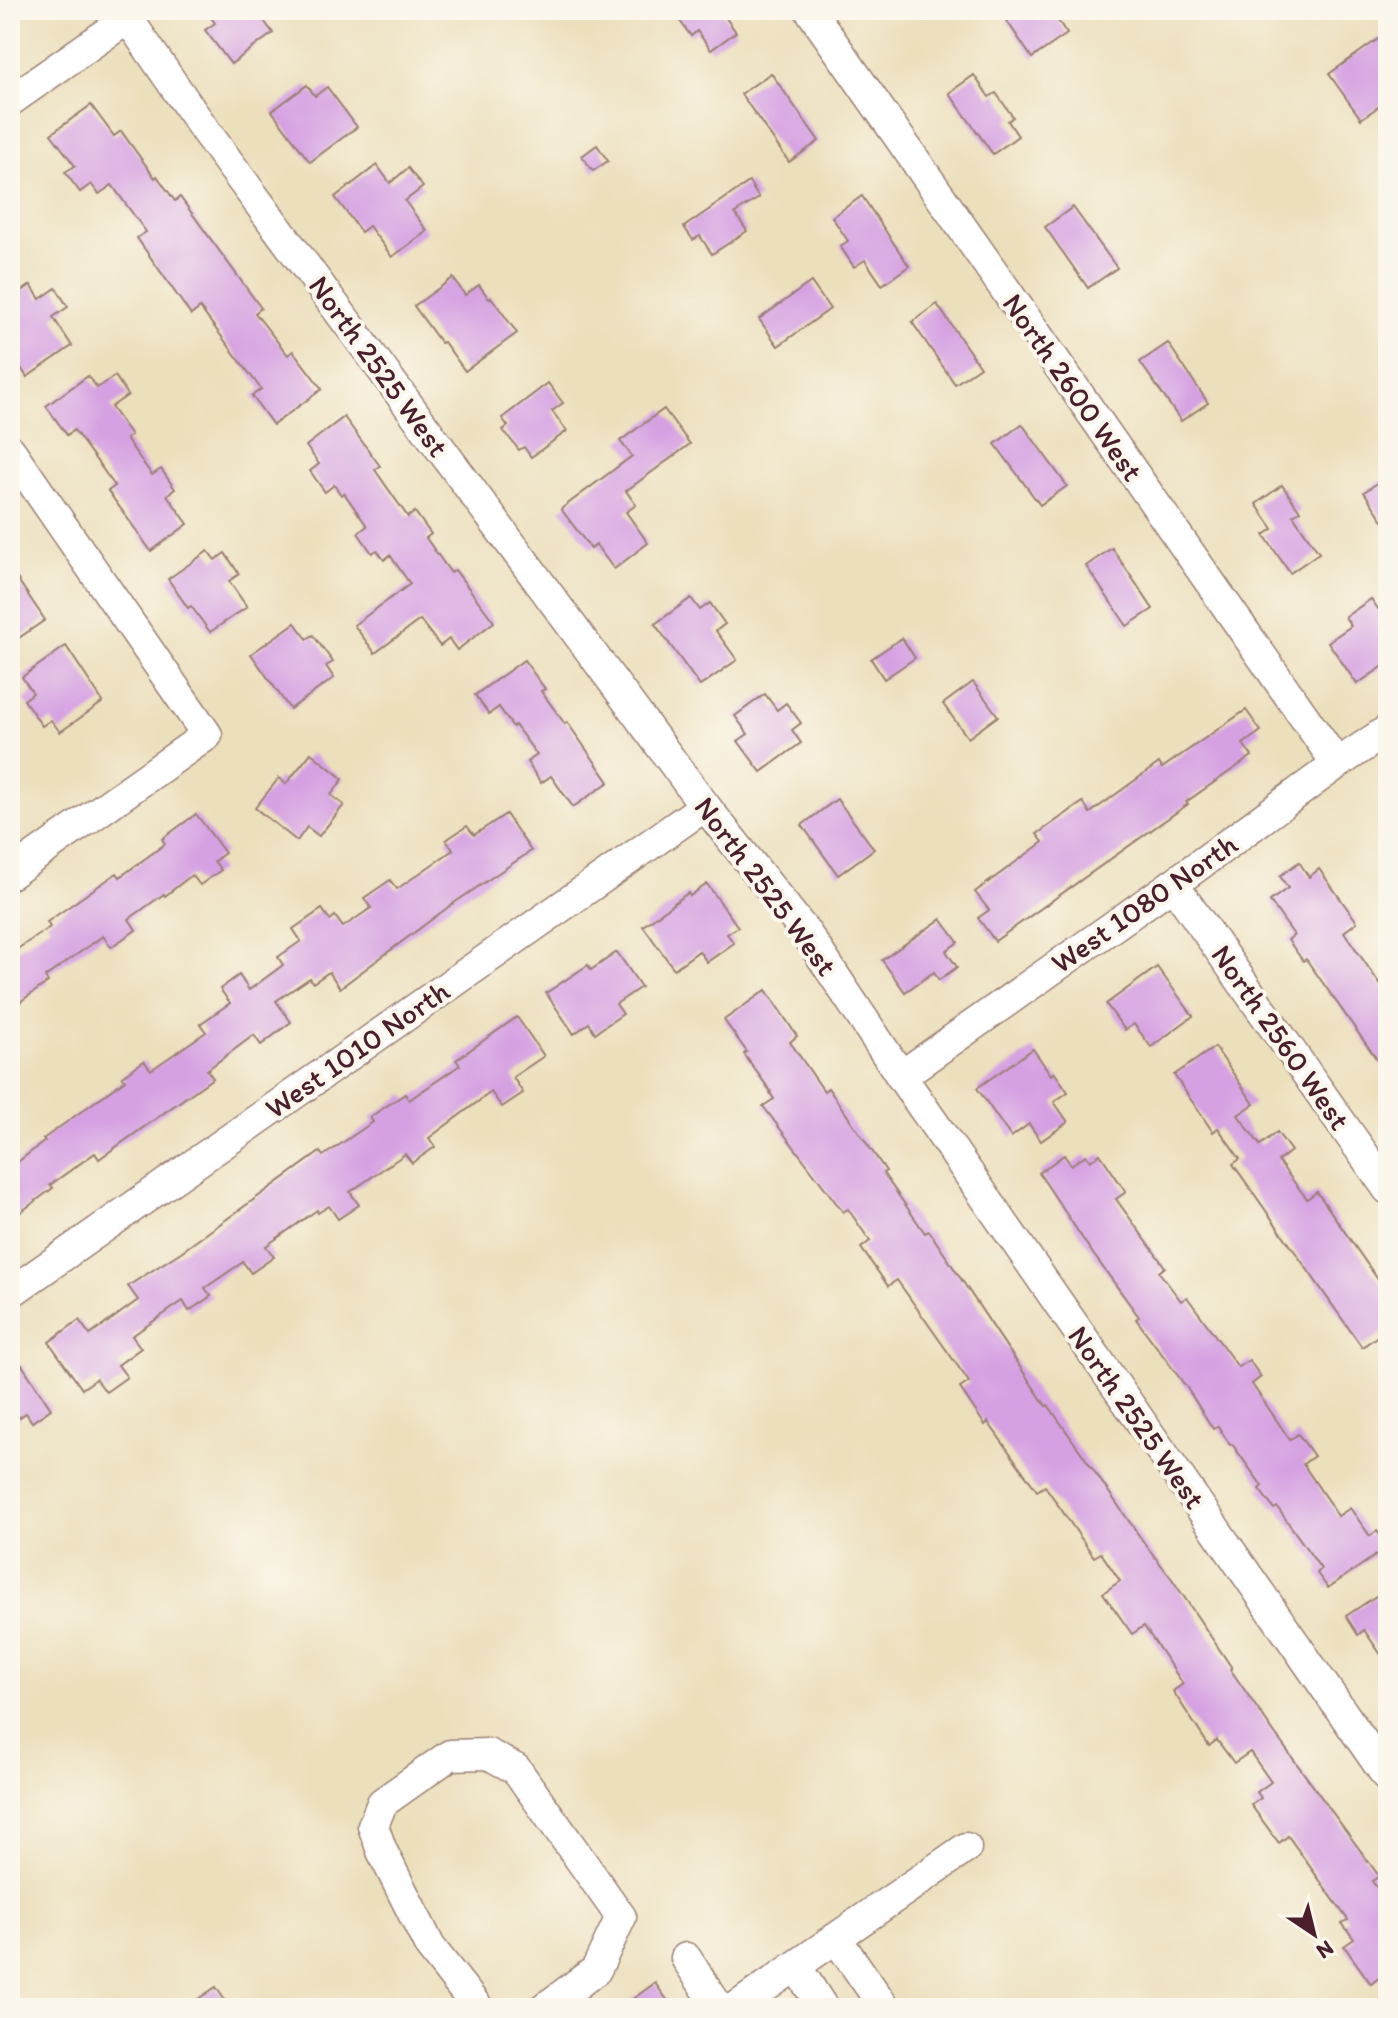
<svg xmlns="http://www.w3.org/2000/svg" width="1398" height="2018" font-family="Itim,sans-serif">
  <style>
    .building { fill: #d5a1e2 }
    .lines { fill: none; stroke-linecap: round; stroke-linejoin: round }
    .minor-casing { stroke: #9b7f74; stroke-width: 33 }
    .minor { stroke: #fff; stroke-width: 30 }
    .labels { text-anchor: middle; dominant-baseline: central; stroke-width: 8; stroke-linejoin: round; paint-order: stroke }
    .street-label { font-size: 30px; fill: #4a1f2b; stroke: #fbf7ec }
  </style>
  <rect width="100%" height="100%" fill="#fbf7ec"/>
  <filter id="ink" filterUnits="userSpaceOnUse"><feTurbulence type="fractalNoise" baseFrequency=".0125" numOctaves="2"/><feDisplacementMap in="SourceGraphic" scale="16" xChannelSelector="R" yChannelSelector="G"/><feConvolveMatrix kernelMatrix="1 2 1 2 8 2 1 2 1" color-interpolation-filters="sRGB"/></filter>
  <filter id="wash" filterUnits="userSpaceOnUse"><feTurbulence type="fractalNoise" baseFrequency=".006" numOctaves="4" result="noise"/><feDisplacementMap in="SourceGraphic" scale="32" xChannelSelector="R" yChannelSelector="G"/><feGaussianBlur stdDeviation="1.8" result="paint"/><feColorMatrix in="noise" values="0 0 0 0 0 0 0 0 0 0 0 0 0 0 0 0 0 1.4 0 .05"/><feComposite in="paint" operator="in"/></filter>
  <g filter="url(#wash)">
    <rect width="100%" height="100%" fill="#ecdfbc"/>
    <g id="blocks">
      <g class="building">
        <path d="M 205,10 L 256,10 L 273,33 L 231,64 L 205,30 L 215,23 Z"/>
        <path d="M 687,10 L 720,10 L 736,32 L 711,50 L 697,31 L 691,36 L 677,17 Z"/>
        <path d="M 1022,10 L 1051,10 L 1067,34 L 1032,58 L 1007,21 Z"/>
        <path d="M 1381,37 L 1388,47 L 1388,100 L 1361,119 L 1329,74 Z"/>
        <path d="M 771,73 L 819,141 L 789,162 L 741,94 Z"/>
        <path d="M 974,75 L 989,97 L 996,93 L 1013,117 L 1008,121 L 1018,136 L 993,154 L 949,93 Z"/>
        <path d="M 307,85 L 315,96 L 327,87 L 357,127 L 310,162 L 272,111 Z"/>
        <path d="M 91,105 L 114,136 L 121,131 L 155,178 L 157,176 L 175,201 L 180,197 L 261,308 L 255,313 L 288,355 L 293,351 L 322,389 L 273,425 L 252,396 L 261,389 L 200,308 L 191,315 L 137,238 L 146,232 L 112,185 L 99,194 L 91,184 L 80,192 L 65,172 L 75,166 L 51,134 Z"/>
        <path d="M 597,145 L 608,161 L 593,171 L 582,156 Z"/>
        <path d="M 377,165 L 390,183 L 408,168 L 423,187 L 405,201 L 427,231 L 392,257 L 369,226 L 361,232 L 335,197 Z"/>
        <path d="M 749,182 L 759,198 L 735,213 L 747,231 L 712,254 L 700,236 L 693,240 L 684,227 Z"/>
        <path d="M 862,196 L 909,266 L 882,285 L 865,260 L 854,267 L 840,246 L 848,241 L 832,217 Z"/>
        <path d="M 1073,207 L 1117,268 L 1088,288 L 1045,227 Z"/>
        <path d="M 453,278 L 465,295 L 479,285 L 489,299 L 491,297 L 517,333 L 465,371 L 444,342 L 441,343 L 414,306 Z"/>
        <path d="M 811,282 L 830,309 L 778,346 L 759,319 Z"/>
        <path d="M 31,285 L 40,299 L 56,288 L 68,307 L 53,317 L 72,346 L 27,377 L 10,351 L 10,299 Z"/>
        <path d="M 937,304 L 980,367 L 955,384 L 912,322 Z"/>
        <path d="M 1168,343 L 1208,403 L 1181,421 L 1140,362 Z"/>
        <path d="M 88,376 L 97,388 L 115,376 L 128,395 L 111,407 L 131,435 L 126,439 L 152,475 L 161,469 L 175,489 L 167,495 L 188,524 L 151,551 L 108,491 L 115,486 L 74,430 L 67,435 L 46,406 Z"/>
        <path d="M 548,383 L 563,403 L 552,411 L 567,431 L 531,457 L 524,447 L 519,450 L 503,430 L 508,426 L 502,418 Z"/>
        <path d="M 664,409 L 690,444 L 626,491 L 636,505 L 626,512 L 648,543 L 614,569 L 596,545 L 591,549 L 561,509 L 632,456 L 620,441 Z"/>
        <path d="M 344,417 L 380,466 L 375,470 L 408,517 L 415,512 L 431,534 L 426,538 L 451,573 L 455,570 L 494,622 L 457,650 L 449,639 L 440,646 L 420,620 L 375,653 L 354,625 L 410,584 L 390,555 L 384,560 L 377,550 L 372,553 L 358,533 L 367,526 L 344,493 L 341,495 L 334,485 L 325,492 L 310,471 L 319,464 L 306,446 Z"/>
        <path d="M 1022,424 L 1067,486 L 1040,505 L 995,444 Z"/>
        <path d="M 1382,480 L 1388,491 L 1388,528 L 1364,492 Z"/>
        <path d="M 1282,485 L 1300,511 L 1293,515 L 1319,553 L 1290,573 L 1264,535 L 1273,529 L 1256,504 Z"/>
        <path d="M 1112,548 L 1153,609 L 1127,626 L 1086,566 Z"/>
        <path d="M 208,551 L 215,560 L 225,553 L 239,574 L 229,581 L 247,607 L 210,632 L 191,606 L 188,608 L 168,579 Z"/>
        <path d="M 10,568 L 45,620 L 10,644 Z"/>
        <path d="M 691,598 L 700,610 L 710,603 L 725,624 L 716,631 L 737,660 L 700,686 L 655,624 Z"/>
        <path d="M 1371,599 L 1379,610 L 1388,604 L 1388,663 L 1357,684 L 1328,642 L 1351,626 L 1345,617 Z"/>
        <path d="M 295,623 L 307,639 L 313,635 L 333,662 L 326,666 L 334,678 L 290,709 L 251,654 Z"/>
        <path d="M 902,638 L 915,658 L 884,679 L 871,659 Z"/>
        <path d="M 66,646 L 103,702 L 60,732 L 51,720 L 42,726 L 24,700 L 33,693 L 22,677 Z"/>
        <path d="M 524,660 L 545,689 L 541,691 L 565,724 L 567,722 L 609,782 L 573,807 L 551,776 L 541,783 L 527,762 L 537,755 L 515,725 L 513,727 L 499,707 L 489,714 L 475,695 Z"/>
        <path d="M 973,682 L 998,716 L 968,738 L 943,704 Z"/>
        <path d="M 765,694 L 777,710 L 786,703 L 801,723 L 792,730 L 801,743 L 761,772 L 738,741 L 748,734 L 735,716 Z"/>
        <path d="M 1246,710 L 1261,731 L 1243,744 L 1252,756 L 1186,802 L 1188,804 L 995,941 L 978,918 L 989,910 L 975,892 L 1043,842 L 1037,834 L 1083,802 L 1090,813 L 1159,763 L 1162,768 Z"/>
        <path d="M 311,753 L 343,779 L 331,795 L 344,805 L 319,836 L 307,827 L 297,841 L 255,808 L 279,778 L 286,784 Z"/>
        <path d="M 837,799 L 874,849 L 838,875 L 802,825 Z"/>
        <path d="M 196,814 L 225,853 L 214,861 L 221,870 L 200,885 L 192,875 L 165,896 L 164,894 L 129,919 L 136,930 L 111,947 L 103,936 L 45,977 L 48,982 L 10,1009 L 10,954 L 50,927 L 47,922 L 117,873 L 120,877 L 165,844 L 162,839 Z"/>
        <path d="M 506,814 L 531,851 L 451,905 L 340,988 L 329,972 L 313,983 L 310,978 L 276,1001 L 291,1022 L 261,1045 L 254,1035 L 207,1070 L 213,1078 L 99,1159 L 95,1153 L 50,1185 L 53,1188 L 10,1220 L 10,1168 L 45,1141 L 43,1139 L 125,1080 L 122,1076 L 144,1061 L 151,1070 L 206,1032 L 200,1024 L 230,1003 L 220,989 L 239,975 L 249,990 L 283,965 L 278,957 L 301,941 L 293,929 L 322,909 L 330,920 L 335,916 L 343,927 L 371,908 L 364,898 L 390,880 L 397,889 L 453,850 L 446,840 L 467,826 L 474,835 Z"/>
        <path d="M 1299,862 L 1309,877 L 1319,869 L 1357,922 L 1344,932 L 1388,996 L 1388,1075 L 1306,959 L 1303,961 L 1288,940 L 1294,935 L 1270,901 L 1288,888 L 1280,876 Z"/>
        <path d="M 707,884 L 738,927 L 727,934 L 734,943 L 707,962 L 699,951 L 674,969 L 643,926 L 688,893 L 690,896 Z"/>
        <path d="M 941,919 L 958,942 L 946,951 L 957,967 L 939,980 L 934,972 L 905,992 L 882,960 Z"/>
        <path d="M 617,952 L 641,987 L 616,1004 L 623,1014 L 595,1033 L 589,1023 L 574,1034 L 546,993 L 588,965 L 591,970 Z"/>
        <path d="M 1157,967 L 1193,1016 L 1151,1047 L 1134,1024 L 1125,1030 L 1106,1004 Z"/>
        <path d="M 766,990 L 797,1036 L 790,1042 L 824,1091 L 828,1088 L 886,1171 L 883,1173 L 925,1233 L 929,1231 L 1046,1406 L 1048,1405 L 1145,1544 L 1172,1579 L 1232,1668 L 1230,1669 L 1275,1734 L 1379,1876 L 1372,1881 L 1388,1903 L 1388,1971 L 1371,1984 L 1344,1946 L 1354,1939 L 1342,1923 L 1348,1920 L 1288,1836 L 1279,1843 L 1251,1805 L 1261,1798 L 1257,1792 L 1271,1782 L 1250,1752 L 1234,1763 L 1217,1740 L 1209,1746 L 1173,1691 L 1183,1684 L 1144,1626 L 1132,1634 L 1103,1593 L 1120,1581 L 1101,1553 L 1094,1557 L 1045,1486 L 1037,1491 L 988,1422 L 985,1425 L 960,1388 L 969,1382 L 897,1280 L 888,1286 L 861,1248 L 870,1241 L 848,1209 L 843,1212 L 763,1106 L 774,1099 L 770,1093 L 771,1092 L 744,1054 L 747,1052 L 724,1020 Z"/>
        <path d="M 517,1017 L 544,1056 L 513,1077 L 523,1093 L 502,1107 L 491,1092 L 429,1138 L 435,1147 L 412,1163 L 405,1154 L 350,1192 L 359,1205 L 338,1219 L 329,1206 L 318,1213 L 317,1210 L 266,1246 L 274,1257 L 251,1273 L 243,1262 L 205,1288 L 211,1296 L 189,1311 L 183,1301 L 132,1336 L 141,1348 L 118,1365 L 127,1377 L 106,1392 L 96,1379 L 82,1389 L 49,1342 L 79,1320 L 90,1335 L 138,1300 L 128,1286 L 181,1252 L 320,1152 L 323,1156 L 373,1122 L 370,1117 L 405,1094 L 409,1100 L 460,1065 L 456,1060 Z"/>
        <path d="M 1215,1047 L 1254,1104 L 1238,1115 L 1260,1145 L 1277,1132 L 1291,1151 L 1278,1161 L 1307,1199 L 1317,1192 L 1388,1294 L 1388,1329 L 1362,1347 L 1233,1164 L 1240,1159 L 1218,1128 L 1213,1132 L 1174,1075 Z"/>
        <path d="M 1033,1049 L 1051,1075 L 1054,1072 L 1068,1092 L 1054,1102 L 1068,1122 L 1041,1141 L 1029,1124 L 1011,1137 L 977,1088 Z"/>
        <path d="M 1100,1154 L 1126,1192 L 1116,1199 L 1165,1267 L 1159,1272 L 1181,1301 L 1187,1297 L 1238,1367 L 1249,1360 L 1261,1377 L 1252,1384 L 1290,1440 L 1298,1434 L 1314,1456 L 1303,1464 L 1338,1516 L 1350,1508 L 1370,1536 L 1377,1531 L 1388,1547 L 1328,1588 L 1317,1573 L 1321,1569 L 1277,1507 L 1274,1509 L 1259,1489 L 1262,1486 L 1232,1444 L 1230,1445 L 1218,1426 L 1213,1429 L 1187,1388 L 1136,1319 L 1139,1317 L 1091,1251 L 1039,1173 L 1064,1155 L 1071,1165 L 1086,1155 L 1090,1161 Z"/>
        <path d="M 22,1365 L 51,1409 L 32,1422 L 26,1413 L 10,1424 L 10,1373 Z"/>
        <path d="M 1388,1588 L 1388,1665 L 1364,1630 L 1358,1635 L 1346,1616 Z"/>
        <path d="M 655,1983 L 673,2008 L 620,2008 Z"/>
        <path d="M 216,1987 L 230,2008 L 185,2008 Z"/>
      </g>
    </g>
  </g>
  <g filter="url(#ink)">
    <use href="#blocks" fill-opacity="0" stroke="#9b7f74" stroke-width="2"/>
    <g class="lines">
      <g class="minor-casing">
        <g id="minor">
          <path d="M 122,10 L 204,129 L 705,806 L 806,933 L 901,1076 L 1388,1778"/>
          <path d="M 810,10 L 1337,764"/>
          <path d="M 10,101 L 127,19"/>
          <path d="M 10,450 L 207,735 L 10,874"/>
          <path d="M 1173,884 L 1388,1189"/>
          <path d="M 901,1076 L 1173,884 L 1337,764 L 1388,730"/>
          <path d="M 10,1293 L 705,806"/>
          <path d="M 836,1938 L 885,2008"/>
          <path d="M 686,1958 L 719,2008"/>
          <path d="M 796,1966 L 823,2008"/>
          <path d="M 478,2008 L 430,1947 L 382,1851 L 373,1826 L 382,1803 L 450,1755 L 488,1754 L 516,1769 L 621,1917 L 596,1970 L 545,2008"/>
          <path d="M 735,2008 L 966,1848"/>
        </g>
      </g>
      <use href="#minor" class="minor"/>
    </g>
  </g>
  <g class="labels">
    <g class="street-label">
      <text transform="translate(379 366) rotate(54)">North 2525 West</text>
      <text transform="translate(1073 387) rotate(55)">North 2600 West</text>
      <text transform="translate(766 886) rotate(53)">North 2525 West</text>
      <text transform="translate(1144 903) rotate(-35)">West 1080 North</text>
      <text transform="translate(1281 1037) rotate(55)">North 2560 West</text>
      <text transform="translate(357 1049) rotate(-35)">West 1010 North</text>
      <text transform="translate(1137 1417) rotate(55)">North 2525 West</text>
    </g>
  </g>
  <rect width="1398" height="2018" fill="none" stroke="#fbf7ec" stroke-width="40"/>
  <g transform="translate(1314 1934) rotate(145)" stroke="#fbf7ec" stroke-width="6" paint-order="stroke">
  <path d="M0-6L14 30L0 20L-14 30Z" fill="#4a1f2b"/>
  <text y="-12" font-size="22" font-weight="bold" text-anchor="middle" fill="#4a1f2b">N</text>
  </g>
</svg>
